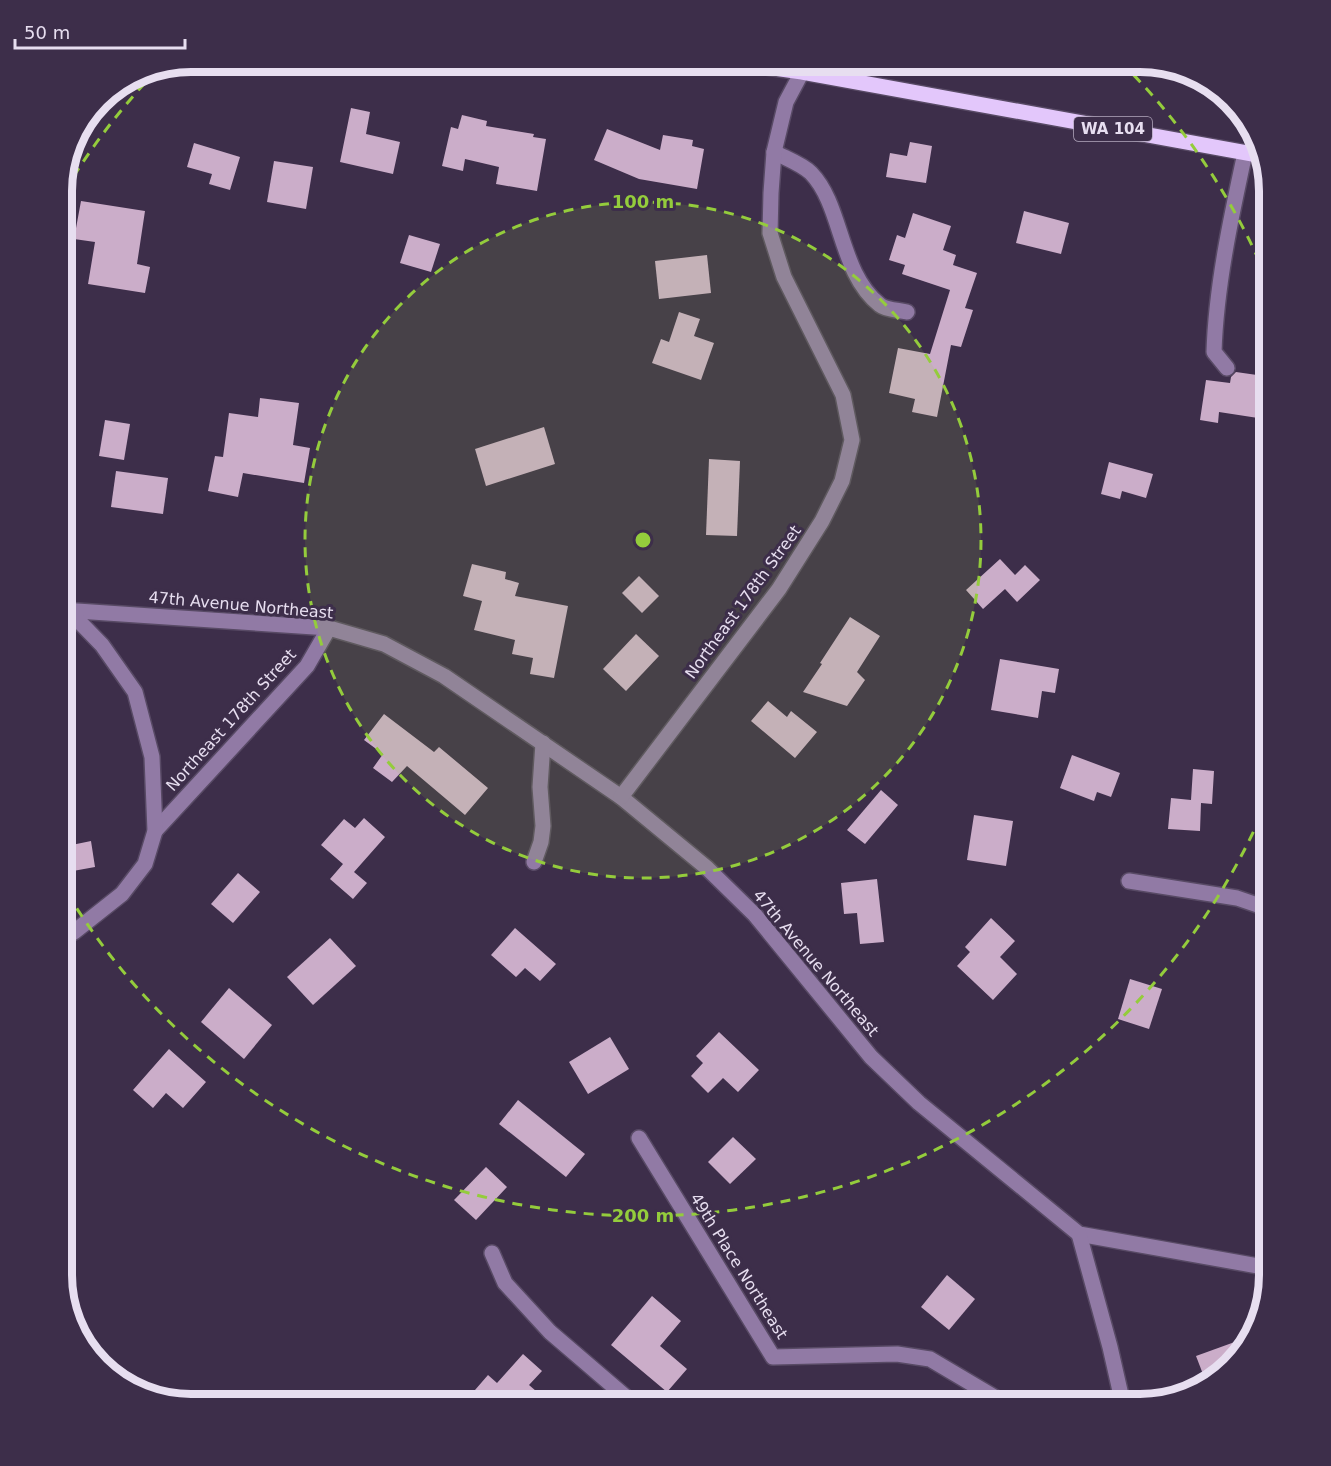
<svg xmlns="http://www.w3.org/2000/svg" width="1331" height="1466" font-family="'DejaVu Sans',sans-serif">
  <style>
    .building { fill: #cbadc9 }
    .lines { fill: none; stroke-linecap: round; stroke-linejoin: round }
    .minor-casing { stroke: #584a65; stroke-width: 18 }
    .major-casing { stroke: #584a65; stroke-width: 18 }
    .minor { stroke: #917aa5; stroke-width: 15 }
    .major { stroke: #e3c7fb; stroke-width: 15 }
    .ring { fill: none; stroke: #94cc3c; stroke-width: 3; stroke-dasharray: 10 8 }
    .labels { text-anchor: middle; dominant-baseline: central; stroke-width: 6; stroke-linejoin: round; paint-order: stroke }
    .shield { fill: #3d2e4a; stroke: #b4a9be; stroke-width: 1.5 }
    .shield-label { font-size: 15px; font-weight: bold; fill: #e7def0 }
    .street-label { font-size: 16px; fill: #e7def0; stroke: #3d2e4a }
    .rim { fill: none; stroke: #e7def0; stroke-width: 8 }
    .centre { fill: #94cc3c; stroke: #3d2e4a; stroke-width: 3 }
    .ring-label { font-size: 18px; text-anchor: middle; font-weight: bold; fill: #94cc3c; stroke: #3d2e4a; stroke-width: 6; stroke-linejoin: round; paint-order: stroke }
  </style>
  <rect width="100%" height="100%" fill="#3d2e4a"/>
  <g class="building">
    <path d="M 351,108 L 370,112 L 366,134 L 400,142 L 393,174 L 340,162 Z"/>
    <path d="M 462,115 L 487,121 L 486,126 L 534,134 L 533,137 L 546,139 L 537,191 L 496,184 L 499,167 L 465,159 L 463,171 L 442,166 L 451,127 L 458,129 Z"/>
    <path d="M 607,129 L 660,150 L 663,135 L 693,140 L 692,146 L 704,149 L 697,189 L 639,179 L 594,160 Z"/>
    <path d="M 910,142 L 932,146 L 926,183 L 886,177 L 890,153 L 907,156 Z"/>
    <path d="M 194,143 L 240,157 L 230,190 L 209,184 L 212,174 L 187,167 Z"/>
    <path d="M 274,161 L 313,167 L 306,209 L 267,202 Z"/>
    <path d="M 81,201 L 145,211 L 137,264 L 150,267 L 145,293 L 88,284 L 95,242 L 74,239 Z"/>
    <path d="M 1024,211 L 1069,223 L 1061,254 L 1016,243 Z"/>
    <path d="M 913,213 L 951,226 L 943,250 L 956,255 L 953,265 L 977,273 L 965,308 L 973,310 L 961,347 L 951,345 L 937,417 L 912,412 L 915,399 L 889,393 L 898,348 L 930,354 L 950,290 L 902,274 L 905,265 L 889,260 L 897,235 L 905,238 Z"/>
    <path d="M 409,235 L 440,244 L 431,272 L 400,263 Z"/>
    <path d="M 707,255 L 711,293 L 659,299 L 655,261 Z"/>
    <path d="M 679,312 L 700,319 L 694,336 L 714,343 L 701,380 L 652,363 L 661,339 L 669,342 Z"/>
    <path d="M 1236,372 L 1264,376 L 1258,418 L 1219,412 L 1218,423 L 1200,420 L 1206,380 L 1230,383 L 1231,377 Z"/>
    <path d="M 260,398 L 299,403 L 293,445 L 310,448 L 304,483 L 243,473 L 238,497 L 208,491 L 215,456 L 223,457 L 229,413 L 258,417 Z"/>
    <path d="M 105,420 L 130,424 L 124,460 L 99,456 Z"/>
    <path d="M 544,427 L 555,464 L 486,486 L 475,449 Z"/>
    <path d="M 709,459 L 740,461 L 737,536 L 706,535 Z"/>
    <path d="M 1109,462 L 1153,474 L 1146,498 L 1122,491 L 1120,499 L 1101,494 Z"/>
    <path d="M 116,471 L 168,478 L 163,514 L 111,507 Z"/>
    <path d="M 1000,559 L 1015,575 L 1025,565 L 1040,580 L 1017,602 L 1005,589 L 983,609 L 966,590 Z"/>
    <path d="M 472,564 L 506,572 L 505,579 L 519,583 L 515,596 L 568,606 L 554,678 L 530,674 L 533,658 L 512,654 L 515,640 L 474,630 L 482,601 L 463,596 Z"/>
    <path d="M 639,576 L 659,596 L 642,613 L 622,593 Z"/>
    <path d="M 850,617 L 880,636 L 857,672 L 865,680 L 847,706 L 803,692 L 822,664 L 820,663 Z"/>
    <path d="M 636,634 L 659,656 L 626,691 L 603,669 Z"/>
    <path d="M 1000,659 L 1059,669 L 1055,693 L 1042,691 L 1038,718 L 991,710 Z"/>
    <path d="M 768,701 L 787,717 L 791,711 L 817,732 L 795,758 L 751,721 Z"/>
    <path d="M 384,714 L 434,752 L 439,747 L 488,788 L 465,815 L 407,766 L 392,782 L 373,768 L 383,754 L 364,740 Z"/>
    <path d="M 1072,755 L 1120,773 L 1111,797 L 1097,792 L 1094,801 L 1060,788 Z"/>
    <path d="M 1193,769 L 1214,771 L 1212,804 L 1201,803 L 1200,831 L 1168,829 L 1171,798 L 1191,800 Z"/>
    <path d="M 881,790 L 898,805 L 865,844 L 847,830 Z"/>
    <path d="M 974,815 L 1013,821 L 1006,866 L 967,860 Z"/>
    <path d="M 364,818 L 385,837 L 354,872 L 367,883 L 353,899 L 330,879 L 343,864 L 321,845 L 344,819 L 355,828 Z"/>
    <path d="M 91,841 L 95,867 L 62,873 L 62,847 Z"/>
    <path d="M 238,873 L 260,892 L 233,923 L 211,904 Z"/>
    <path d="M 877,879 L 884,942 L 860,944 L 857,913 L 844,914 L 841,883 Z"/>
    <path d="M 991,918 L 1015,941 L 1000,957 L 1017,974 L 993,1000 L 957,966 L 970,952 L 965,947 Z"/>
    <path d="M 515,928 L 556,964 L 540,981 L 525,968 L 516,977 L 491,955 Z"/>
    <path d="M 330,938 L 356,966 L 313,1005 L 287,977 Z"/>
    <path d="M 1130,979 L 1162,989 L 1149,1029 L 1118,1019 Z"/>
    <path d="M 229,988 L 272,1025 L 244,1059 L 201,1022 Z"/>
    <path d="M 719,1032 L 759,1070 L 738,1092 L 723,1078 L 708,1093 L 691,1076 L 703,1063 L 696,1056 Z"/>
    <path d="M 610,1037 L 629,1069 L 588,1094 L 569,1062 Z"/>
    <path d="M 169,1049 L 206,1082 L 183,1108 L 166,1093 L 153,1108 L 133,1090 Z"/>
    <path d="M 518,1100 L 585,1154 L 566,1177 L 499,1124 Z"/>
    <path d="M 733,1137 L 756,1159 L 730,1184 L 708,1162 Z"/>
    <path d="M 486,1167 L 507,1187 L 476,1220 L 454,1200 Z"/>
    <path d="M 947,1275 L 975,1299 L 949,1330 L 921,1307 Z"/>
    <path d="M 652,1296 L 681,1321 L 660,1346 L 687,1369 L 667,1392 L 611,1345 Z"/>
    <path d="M 1254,1335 L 1219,1378 L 1206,1382 L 1196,1356 Z"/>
    <path d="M 523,1354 L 542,1371 L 529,1385 L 551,1404 L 471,1404 L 480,1395 L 475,1390 L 488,1375 L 497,1383 Z"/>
  </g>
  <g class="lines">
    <g class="minor-casing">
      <g id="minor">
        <path d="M 774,152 C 785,158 802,164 811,173 C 843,206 839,273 880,305 C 886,310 899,310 907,312"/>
        <path d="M 1227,368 L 1214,352 C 1216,287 1231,217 1245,153"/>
        <path d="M 62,610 L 329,628 L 384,644 L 444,676 L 621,797 L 707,868 L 755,915 L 871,1057 L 919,1103 L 1079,1234 L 1269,1268"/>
        <path d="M 621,797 L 779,589 L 822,521 L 842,481 L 852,440 L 843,395 L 784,277 L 770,233 L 771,193 L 774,152 L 786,102 L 802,72"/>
        <path d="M 155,831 L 307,666 L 329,628"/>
        <path d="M 534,862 L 541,842 L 543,826 L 540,787 L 543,743"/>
        <path d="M 1129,881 L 1237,898 L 1269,909"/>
        <path d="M 62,939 L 74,932 L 122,894 L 145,864 L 155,831 L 152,757 L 135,692 L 102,645 L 68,610"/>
        <path d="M 639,1138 L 773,1357 L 897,1354 L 930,1359 L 1006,1404"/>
        <path d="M 1079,1234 L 1110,1347 L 1123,1404"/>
        <path d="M 492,1253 L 505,1283 L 550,1332 L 634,1404"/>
      </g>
    </g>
    <g class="major-casing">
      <path id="major" d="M 729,62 L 802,72 L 1258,155"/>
    </g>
    <use href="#minor" class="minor"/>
    <use href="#major" class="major"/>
  </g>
  <circle cx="643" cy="540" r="338" fill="#94cc3c" fill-opacity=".12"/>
  <g class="ring">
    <circle cx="643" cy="540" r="338"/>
    <path d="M1268 799A676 676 0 0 1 64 888M64 192A676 676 0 0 1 157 70M1121 62A676 676 0 0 1 1268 281"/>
  </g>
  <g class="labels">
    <rect class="shield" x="1074" y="117" width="78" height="24" rx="4.5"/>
    <g class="shield-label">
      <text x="1113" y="129">WA 104</text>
    </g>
    <g class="street-label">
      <text transform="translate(743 602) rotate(-54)">Northeast 178th Street</text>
      <text transform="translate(241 605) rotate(5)">47th Avenue Northeast</text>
      <text transform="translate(231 720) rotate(-48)">Northeast 178th Street</text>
      <text transform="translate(816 963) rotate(50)">47th Avenue Northeast</text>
      <text transform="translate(739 1266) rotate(58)">49th Place Northeast</text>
    </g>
  </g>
  <path d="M0 0H1331V1466H0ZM191 72H1140A119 119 0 0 1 1259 191V1275A119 119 0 0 1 1140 1394H191A119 119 0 0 1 72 1275V191A119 119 0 0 1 191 72Z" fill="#3d2e4a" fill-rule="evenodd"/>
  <path class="rim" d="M191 72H1140A119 119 0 0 1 1259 191V1275A119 119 0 0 1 1140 1394H191A119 119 0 0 1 72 1275V191A119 119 0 0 1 191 72Z"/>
  <circle cx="643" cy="540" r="9" class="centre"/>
  <g class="ring-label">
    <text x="643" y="208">100 m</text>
    <text x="643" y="1222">200 m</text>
  </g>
  <path d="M15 39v9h170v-9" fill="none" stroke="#e7def0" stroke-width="3"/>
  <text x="24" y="39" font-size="18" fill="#e7def0" stroke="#3d2e4a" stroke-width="4.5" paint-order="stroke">50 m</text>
</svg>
